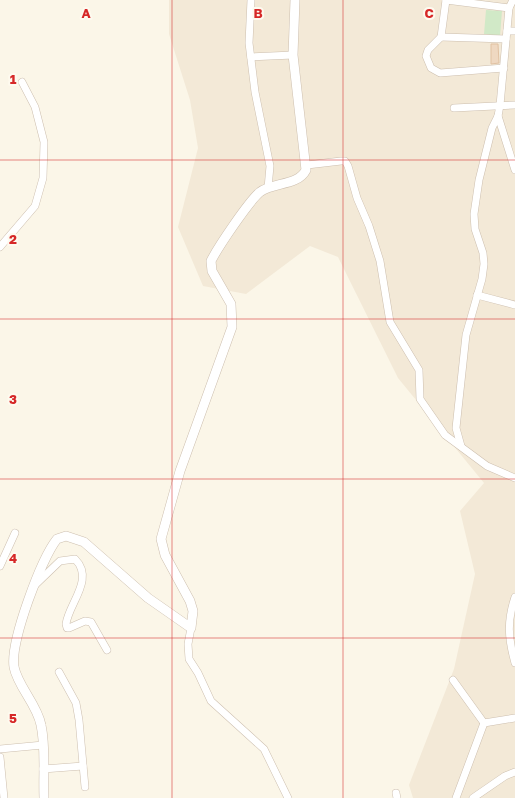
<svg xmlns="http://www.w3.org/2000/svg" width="515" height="798" font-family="'Golos Text',sans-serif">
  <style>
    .residential { fill: #f3e9d7 }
    .green { fill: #d1e9c7 }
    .building { fill: #efd8c1; stroke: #e1c1a2 }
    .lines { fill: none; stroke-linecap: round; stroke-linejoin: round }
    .minor-casing { stroke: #cdbfaf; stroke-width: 8 }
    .tertiary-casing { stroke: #cdbfaf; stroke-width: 10 }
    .minor { stroke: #fff; stroke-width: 7 }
    .tertiary { stroke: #fff; stroke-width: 9 }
    .grid { fill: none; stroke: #d62828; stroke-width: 1; stroke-opacity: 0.55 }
    .grid-label { font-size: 13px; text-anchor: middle; font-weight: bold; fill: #d62828; stroke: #fefaef; stroke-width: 4; stroke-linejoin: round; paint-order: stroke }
  </style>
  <rect width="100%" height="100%" fill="#fbf6e8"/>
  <path class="residential" d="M 169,0 L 515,0 L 515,798 L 413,798 L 409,785 L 454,669 L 475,574 L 460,511 L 484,483 L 398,378 L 338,257 L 310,246 L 246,294 L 203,286 L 178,227 L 198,148 L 190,100 L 169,34 Z"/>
  <path class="green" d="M 486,10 L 502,11 L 500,36 L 484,34 Z"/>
  <path class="building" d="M 491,44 L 498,44 L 499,63 L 491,64 Z"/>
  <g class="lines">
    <g class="minor-casing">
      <g id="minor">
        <path d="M 251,0 L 249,43 L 255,92 L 270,166 L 268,188"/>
        <path d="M 446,0 L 441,37 L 428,50 L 426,56 L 431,68 L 440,73 L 504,68"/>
        <path d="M 446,0 L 509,8"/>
        <path d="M 507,31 L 515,31"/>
        <path d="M 441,37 L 506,39"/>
        <path d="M 251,57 L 293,55"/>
        <path d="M 454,108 L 515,105"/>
        <path d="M 498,116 L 515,170"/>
        <path d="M 307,165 L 341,161 L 345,161 L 348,166 L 357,198 L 369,226 L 380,261 L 390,322 L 419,370 L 420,399 L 445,435 L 487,466 L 515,478"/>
        <path d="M 0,247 L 35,206 L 43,178 L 44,142 L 35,107 L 22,82"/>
        <path d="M 477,295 L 515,305"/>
        <path d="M 461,446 L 456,428 L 466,335 L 482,279 L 484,264 L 483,253 L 475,229 L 474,214 L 479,180 L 492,128 L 498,116 L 500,105 L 509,8 L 513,0"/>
        <path d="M 0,566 L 15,533"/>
        <path d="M 35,585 L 60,561 L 75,559 C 95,579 69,603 66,624 L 67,628 L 69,628 L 85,621 L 91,622 L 107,650"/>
        <path d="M 515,597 C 507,621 508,638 515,663"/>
        <path d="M 191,628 L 188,644 L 189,659 L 198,673 L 211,701 L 264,749 L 288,798"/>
        <path d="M 59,672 L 76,703 L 79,720 L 85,787"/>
        <path d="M 453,680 L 484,723"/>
        <path d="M 0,749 L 43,745"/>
        <path d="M 0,757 L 4,798"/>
        <path d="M 43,769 L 83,766"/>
        <path d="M 396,793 L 397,798"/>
        <path d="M 456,798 L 484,723 L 515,718"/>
        <path d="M 473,798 L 505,776 L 515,772"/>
      </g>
    </g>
    <g class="tertiary-casing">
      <path id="tertiary" d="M 44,798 C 43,774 46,748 41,725 C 37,704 18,687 14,667 C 10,642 41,559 57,539 L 66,536 L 84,542 L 148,598 L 191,628 L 193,611 L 190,601 L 165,555 L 161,539 L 180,471 L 232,327 L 231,304 L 212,271 L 211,261 C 218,247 249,201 260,192 C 273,182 298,186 306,170 L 293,55 L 295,0"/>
    </g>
    <use href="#minor" class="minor"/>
    <use href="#tertiary" class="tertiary"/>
  </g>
  <path class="grid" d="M 172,0 L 172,798M 343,0 L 343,798M 0,160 L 515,160M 0,319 L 515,319M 0,479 L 515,479M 0,638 L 515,638"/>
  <g class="grid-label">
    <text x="86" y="18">A</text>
    <text x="258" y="18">B</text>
    <text x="429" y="18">C</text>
    <text x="13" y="84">1</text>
    <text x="13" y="244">2</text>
    <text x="13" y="404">3</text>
    <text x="13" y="563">4</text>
    <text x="13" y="723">5</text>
  </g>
</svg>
